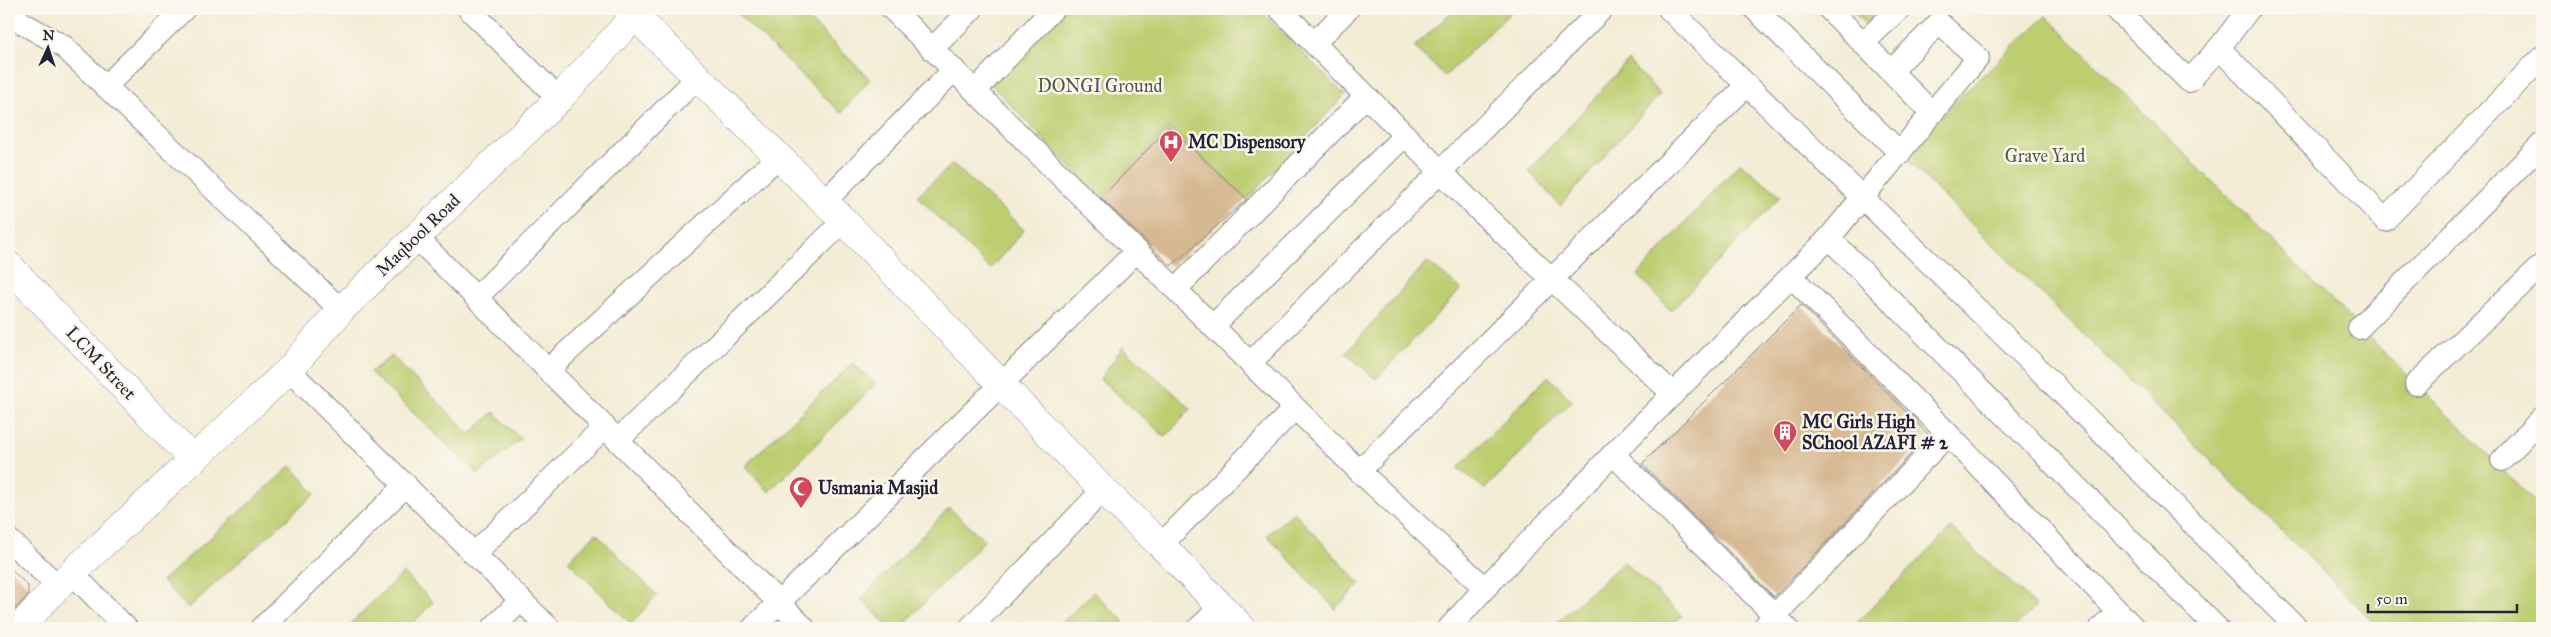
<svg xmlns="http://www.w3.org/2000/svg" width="2551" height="637" font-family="'IM FELL Great Primer',serif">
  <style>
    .green { fill: #bdce71; stroke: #707856 }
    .building { fill: #d6b892 }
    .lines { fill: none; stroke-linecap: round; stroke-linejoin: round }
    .street-casing { stroke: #8a8788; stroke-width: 24 }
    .secondary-casing { stroke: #8a8788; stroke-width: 29 }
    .street { stroke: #fff; stroke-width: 22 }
    .secondary { stroke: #fff; stroke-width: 28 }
    .labels { text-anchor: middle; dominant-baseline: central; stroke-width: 5; stroke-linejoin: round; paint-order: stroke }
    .park-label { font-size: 18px; fill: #50564b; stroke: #fbf7ec }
    .poi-label { font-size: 18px; font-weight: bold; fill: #22223b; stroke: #fbf7ec; text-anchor: start }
    .street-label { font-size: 18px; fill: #22223b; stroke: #fbf7ec }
  </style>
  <rect width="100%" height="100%" fill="#fbf7ec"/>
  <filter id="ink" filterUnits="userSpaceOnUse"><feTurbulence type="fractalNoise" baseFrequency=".02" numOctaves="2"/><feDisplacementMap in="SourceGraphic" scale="10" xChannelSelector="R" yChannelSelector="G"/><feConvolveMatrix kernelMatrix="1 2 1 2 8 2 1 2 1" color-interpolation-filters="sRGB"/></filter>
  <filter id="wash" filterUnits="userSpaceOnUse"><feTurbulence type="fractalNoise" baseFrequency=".0096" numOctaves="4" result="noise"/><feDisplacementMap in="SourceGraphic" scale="20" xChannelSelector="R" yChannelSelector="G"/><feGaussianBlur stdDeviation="1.12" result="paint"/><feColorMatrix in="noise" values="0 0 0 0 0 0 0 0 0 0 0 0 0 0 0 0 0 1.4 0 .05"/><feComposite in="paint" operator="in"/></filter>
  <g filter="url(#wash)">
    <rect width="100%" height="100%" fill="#f3ecd6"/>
    <g class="green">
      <path d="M 733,9 L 798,9 L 870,79 L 841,113 Z"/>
      <path d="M 1061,9 L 1259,9 L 1345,95 L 1247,199 L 1169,127 L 1100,199 L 990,83 Z"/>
      <path d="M 1455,9 L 1514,9 L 1445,76 L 1414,47 Z"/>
      <path d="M 1850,9 L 1888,9 L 1875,32 Z"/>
      <path d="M 2046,16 L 2542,509 L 2542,622 L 2536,628 L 2380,628 L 1900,153 Z"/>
      <path d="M 1628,61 L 1660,94 L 1560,206 L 1529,171 Z"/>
      <path d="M 1740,163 L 1781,196 L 1671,311 L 1638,275 Z"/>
      <path d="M 953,164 L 1024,230 L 990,269 L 917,196 Z"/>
      <path d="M 1427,262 L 1461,289 L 1376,379 L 1346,353 Z"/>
      <path d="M 1123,347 L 1191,409 L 1165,437 L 1100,379 Z"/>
      <path d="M 392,356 L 470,434 L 494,412 L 521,439 L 478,474 L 370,372 Z"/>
      <path d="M 853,363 L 875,384 L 769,492 L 745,466 Z"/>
      <path d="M 1548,376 L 1572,401 L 1485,489 L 1458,468 Z"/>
      <path d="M 291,466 L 315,494 L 188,608 L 162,581 Z"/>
      <path d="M 949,508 L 985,540 L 900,628 L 890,628 L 861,599 Z"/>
      <path d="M 1294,512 L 1360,584 L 1335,609 L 1267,535 Z"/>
      <path d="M 1951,528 L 2036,606 L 2014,628 L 1863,628 L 1857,622 Z"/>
      <path d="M 596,533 L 657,595 L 631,624 L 568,561 Z"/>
      <path d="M 1624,562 L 1682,616 L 1668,628 L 1551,628 Z"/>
      <path d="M 403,573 L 433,602 L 408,628 L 346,628 Z"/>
      <path d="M 1093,592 L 1124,621 L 1117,628 L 1057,628 Z"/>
    </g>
    <g id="blocks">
      <g class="building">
        <path d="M 1169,127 L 1247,199 L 1171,266 L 1101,198 Z"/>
        <path d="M 1801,305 L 1929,435 L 1774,597 L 1642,464 Z"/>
        <path d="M 9,567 L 28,586 L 28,595 L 9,616 Z"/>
      </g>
    </g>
  </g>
  <g filter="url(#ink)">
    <use href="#blocks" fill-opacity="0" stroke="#8a8788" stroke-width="1"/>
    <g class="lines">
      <g class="street-casing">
        <g id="street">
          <path d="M 469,9 L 559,99"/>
          <path d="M 892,9 L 1359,471 L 1485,588 L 1449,628"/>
          <path d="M 1280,9 L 1481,212 L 1673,394"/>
          <path d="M 1669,9 L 2029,360 L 2297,628"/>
          <path d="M 1755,9 L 1900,153"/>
          <path d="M 1829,9 L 1863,43"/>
          <path d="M 2116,9 L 2189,81 L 2219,48"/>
          <path d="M 2249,9 L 2219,48 L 2385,220 L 2542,57"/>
          <path d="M 9,12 L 24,24 L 63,46 L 341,310"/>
          <path d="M 1314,43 L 1348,9"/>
          <path d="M 932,49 L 972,9"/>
          <path d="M 1891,71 L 1939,23 L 1978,58 L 1932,113"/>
          <path d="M 106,86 L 184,9"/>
          <path d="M 975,91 L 1053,9"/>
          <path d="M 824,202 L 954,70"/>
          <path d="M 416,237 L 804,628"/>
          <path d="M 1829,238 L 2217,628"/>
          <path d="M 1792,277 L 1948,434 L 2134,628"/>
          <path d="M 1176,289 L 1366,96"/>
          <path d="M 477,297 L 698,77"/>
          <path d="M 1213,326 L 1405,135"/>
          <path d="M 2359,328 L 2542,144"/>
          <path d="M 1250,363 L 1602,9"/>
          <path d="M 289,370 L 549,628"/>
          <path d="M 548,370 L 778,157"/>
          <path d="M 2416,384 L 2542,265"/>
          <path d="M 618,440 L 844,221"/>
          <path d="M 1613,454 L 1787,628"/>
          <path d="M 2502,460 L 2542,418"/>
          <path d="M 1359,471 L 1747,85"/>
          <path d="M 9,540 L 58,586"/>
          <path d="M 1161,545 L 1295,408"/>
          <path d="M 474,554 L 605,427"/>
          <path d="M 73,574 L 126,628"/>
          <path d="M 1485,588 L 1613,454 L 1829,238 L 1932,113 L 1863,43 L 1899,9"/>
          <path d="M 262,628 L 406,485"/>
          <path d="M 493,628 L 521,600"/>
          <path d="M 753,628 L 1137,251"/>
          <path d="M 970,628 L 1103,490"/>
          <path d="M 1199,628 L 1221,607"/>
          <path d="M 1763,628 L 1948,434"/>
          <path d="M 2101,628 L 2117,612"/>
        </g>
      </g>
      <g class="secondary-casing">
        <g id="secondary">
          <path d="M 628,9 L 844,221 L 1103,490 L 1161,545 L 1242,628"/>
          <path d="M 9,266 L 193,460"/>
          <path d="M 19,628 L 58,586 L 289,370 L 341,310 L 559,99 L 641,9"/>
        </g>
      </g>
      <use href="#street" class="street"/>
      <use href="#secondary" class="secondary"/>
    </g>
  </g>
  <defs>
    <g id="hospital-pin" transform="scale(1.25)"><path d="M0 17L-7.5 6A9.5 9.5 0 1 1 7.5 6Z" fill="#d1495b" stroke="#fbf7ec"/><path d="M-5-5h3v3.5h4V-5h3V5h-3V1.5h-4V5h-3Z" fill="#fff"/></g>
    <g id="building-pin" transform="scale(1.25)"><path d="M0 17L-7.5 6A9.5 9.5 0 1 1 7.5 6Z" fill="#d1495b" stroke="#fbf7ec"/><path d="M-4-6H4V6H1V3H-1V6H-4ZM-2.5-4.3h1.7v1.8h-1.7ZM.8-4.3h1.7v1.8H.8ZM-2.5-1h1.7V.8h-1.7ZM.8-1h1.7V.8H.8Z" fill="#fff"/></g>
    <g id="mosque-pin" transform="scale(1.25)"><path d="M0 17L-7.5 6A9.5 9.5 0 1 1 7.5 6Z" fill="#d1495b" stroke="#fbf7ec"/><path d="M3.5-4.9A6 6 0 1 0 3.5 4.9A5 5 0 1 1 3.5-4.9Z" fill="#fff"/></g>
  </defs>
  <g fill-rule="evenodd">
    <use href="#hospital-pin" x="1171" y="142"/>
    <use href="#building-pin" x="1785" y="432"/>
    <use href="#mosque-pin" x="801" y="488"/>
  </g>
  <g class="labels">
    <g class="park-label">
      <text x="1100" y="86">DONGI Ground</text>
      <text x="2045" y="156">Grave Yard</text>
    </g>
    <g class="poi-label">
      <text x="1188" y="142">MC Dispensory</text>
      <text x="1802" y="422">MC Girls High<tspan x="1802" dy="21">SChool AZAFI # 2</tspan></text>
      <text x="818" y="488">Usmania Masjid</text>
    </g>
    <g class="street-label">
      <text transform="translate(418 235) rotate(-44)">Maqbool Road</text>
      <text transform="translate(101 363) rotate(47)">LCM Street</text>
    </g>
  </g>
  <rect width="2551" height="637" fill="none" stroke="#fbf7ec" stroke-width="30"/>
  <g transform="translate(48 48) rotate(3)" stroke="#fbf7ec" stroke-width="4" paint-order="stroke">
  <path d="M0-4L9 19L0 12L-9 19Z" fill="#22223b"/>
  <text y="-8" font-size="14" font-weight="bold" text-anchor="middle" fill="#22223b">N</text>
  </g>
  <path d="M2368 604v8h149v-8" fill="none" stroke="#22223b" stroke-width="2.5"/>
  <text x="2376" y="604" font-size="15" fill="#22223b" stroke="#fbf7ec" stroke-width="4" paint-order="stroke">50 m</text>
</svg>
